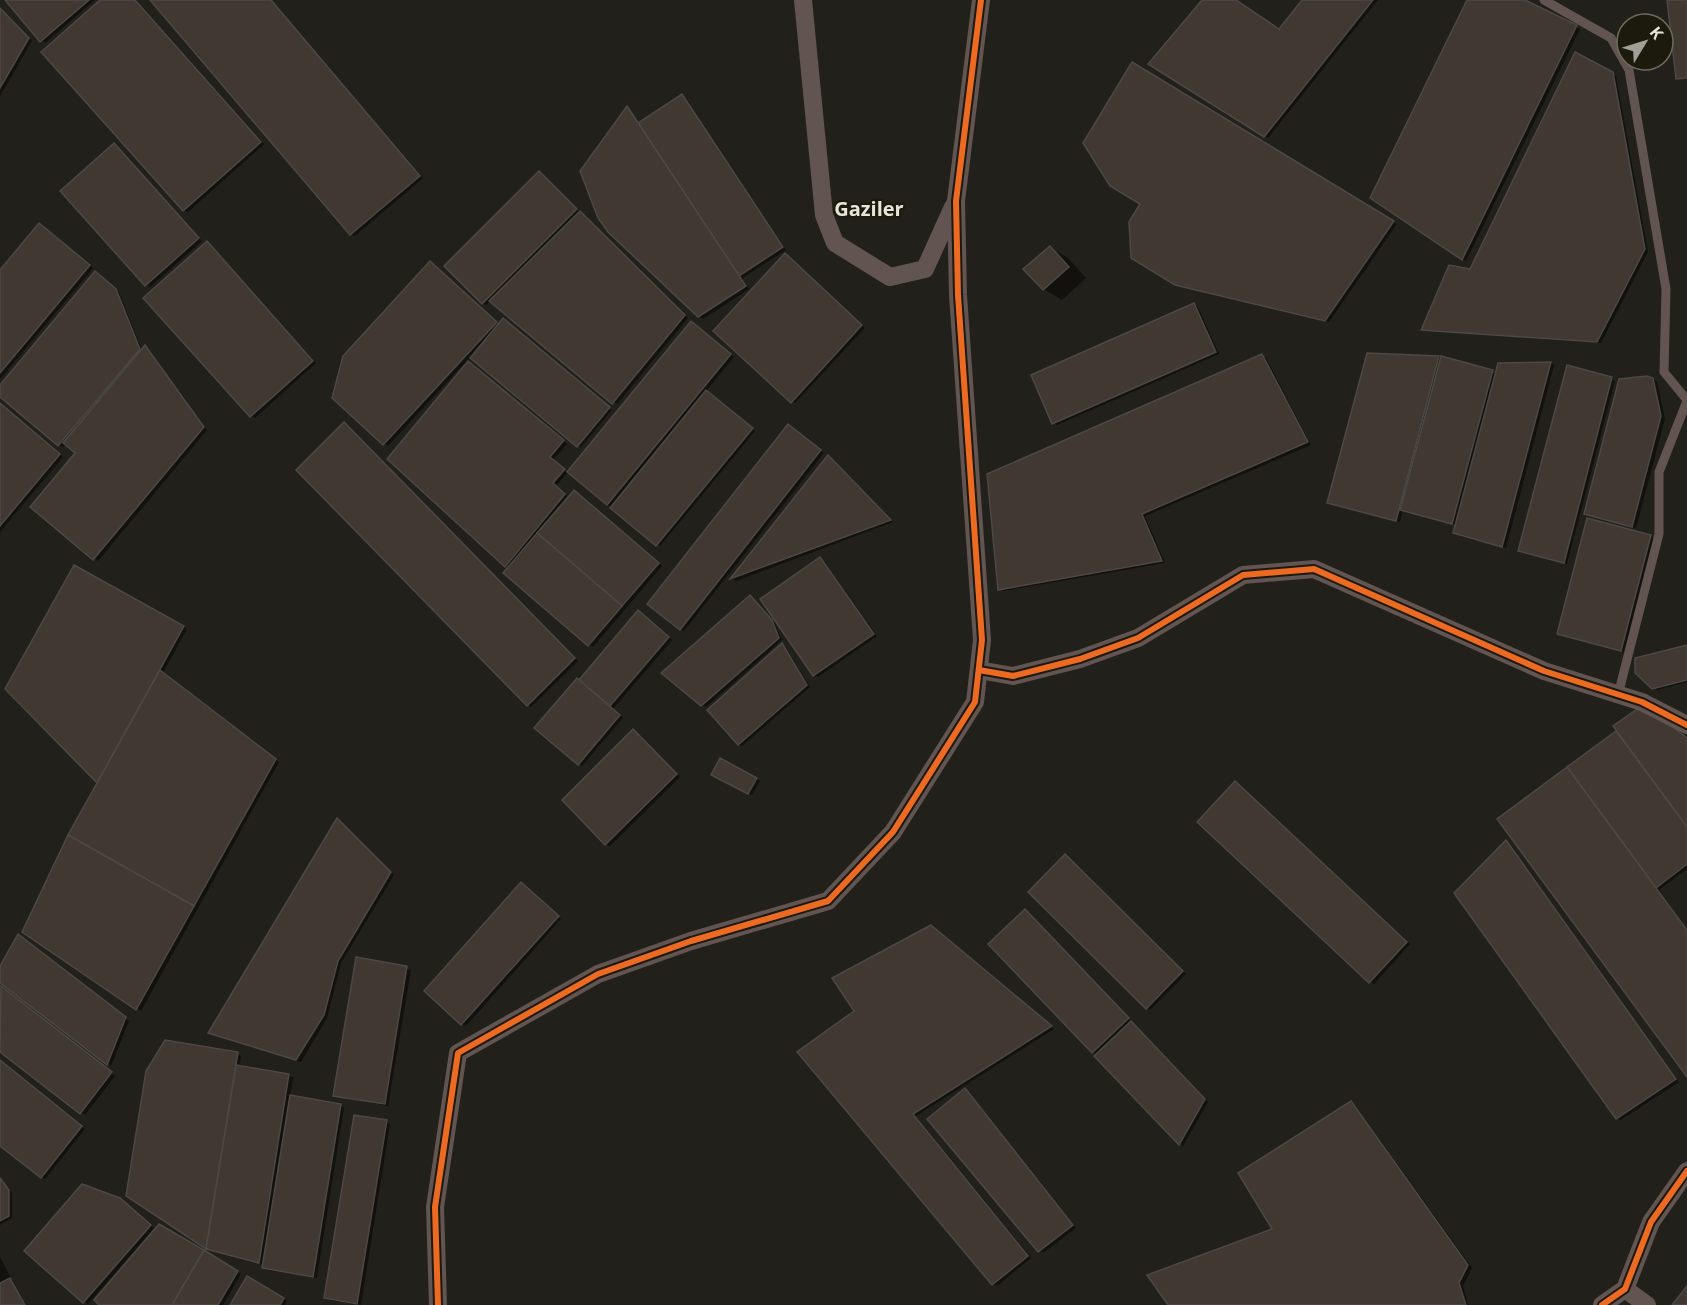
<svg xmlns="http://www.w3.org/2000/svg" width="1687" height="1305" font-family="'Open Sans',sans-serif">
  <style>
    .shadow { fill: #0007 }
    .building { fill: #423832; stroke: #4c4844; stroke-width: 1.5 }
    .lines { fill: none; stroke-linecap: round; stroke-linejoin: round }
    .lane { stroke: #615451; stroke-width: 9 }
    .street { stroke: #615451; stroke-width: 18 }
    .cycleway-casing { stroke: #1c190d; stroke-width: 10 }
    .cycleway { stroke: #ed6a23; stroke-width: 6 }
    .labels { text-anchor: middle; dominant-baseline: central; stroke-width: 4.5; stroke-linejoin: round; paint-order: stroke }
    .quarter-label { font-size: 20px; font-weight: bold; fill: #e6e5dc; stroke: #1c190d }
  </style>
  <rect width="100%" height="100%" fill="#22201a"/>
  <g class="shadow">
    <path d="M 7,0 L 95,0 L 45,43 Z"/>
    <path d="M 102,0 L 136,0 L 264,144 L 188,212 L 184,210 Z"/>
    <path d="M 152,0 L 271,0 L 423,178 L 355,236 L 351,233 Z"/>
    <path d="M 1204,0 L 1234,0 L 1279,31 L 1304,0 L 1378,0 L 1268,138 L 1150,64 Z"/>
    <path d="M 1469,0 L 1522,0 L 1580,29 L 1466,261 L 1372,197 Z"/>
    <path d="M 0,8 L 32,41 L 0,96 Z"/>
    <path d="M 1576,54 L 1616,76 L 1648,252 L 1601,343 L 1426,331 L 1423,329 L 1471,271 Z"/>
    <path d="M 1132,64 L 1397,224 L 1329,322 L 1181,287 L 1132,258 L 1142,204 Z"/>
    <path d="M 682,96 L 686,98 L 786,250 L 742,278 L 749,289 L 703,319 L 609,231 L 627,108 L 640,124 Z"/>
    <path d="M 114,145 L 202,241 L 150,287 L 146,285 Z"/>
    <path d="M 543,175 L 688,318 L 617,404 L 491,301 L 486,305 L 482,303 Z"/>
    <path d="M 43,227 L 93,268 L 0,379 L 0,272 Z"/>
    <path d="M 211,245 L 316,363 L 255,418 L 251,416 Z"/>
    <path d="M 1050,248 L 1068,258 L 1086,278 L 1062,300 L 1044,289 Z"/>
    <path d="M 789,257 L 865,328 L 795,403 L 792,401 Z"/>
    <path d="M 434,265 L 499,325 L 507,322 L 612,410 L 581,447 L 470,357 L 466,362 L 567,444 L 553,460 L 567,473 L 556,486 L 569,498 L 578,494 L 662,566 L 593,647 L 505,573 L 510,568 L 389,459 L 465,367 L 463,365 L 388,446 L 334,398 Z"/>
    <path d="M 99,275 L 119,292 L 142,350 L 145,347 L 149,349 L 207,430 L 98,561 L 32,507 L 77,452 L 66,443 L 63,447 L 59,445 L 0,395 L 0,387 Z"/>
    <path d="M 1194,304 L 1198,307 L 1219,354 L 1057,425 L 1053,423 Z"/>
    <path d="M 695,325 L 734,357 L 706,391 L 755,431 L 660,546 L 607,504 Z"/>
    <path d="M 1368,354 L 1439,357 L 1496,374 L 1550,363 L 1554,365 L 1506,548 L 1458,535 L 1454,533 L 1456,525 L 1403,509 L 1400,522 L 1333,504 Z"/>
    <path d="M 1262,356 L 1266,358 L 1311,445 L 1145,516 L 1165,563 L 1003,591 L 1000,589 Z"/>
    <path d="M 1568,367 L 1615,381 L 1567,564 L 1523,552 Z"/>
    <path d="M 1653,379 L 1657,382 L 1665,419 L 1636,528 L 1589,515 Z"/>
    <path d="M 0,403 L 63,457 L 0,532 Z"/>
    <path d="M 344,424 L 578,661 L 531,707 L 528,704 Z"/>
    <path d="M 792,428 L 824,453 L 684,631 L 681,629 Z"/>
    <path d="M 828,457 L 893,522 L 736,581 L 733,579 Z"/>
    <path d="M 1651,536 L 1654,539 L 1624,652 L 1562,635 Z"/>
    <path d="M 820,559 L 824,561 L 877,636 L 818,677 L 814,675 Z"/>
    <path d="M 74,567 L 187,629 L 163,673 L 279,762 L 141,1011 L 24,932 L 99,783 L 7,689 Z"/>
    <path d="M 750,597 L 775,623 L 782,640 L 706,707 L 702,704 Z"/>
    <path d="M 638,612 L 672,640 L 613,709 L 623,718 L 582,766 L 536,728 Z"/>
    <path d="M 782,645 L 786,647 L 810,687 L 742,746 L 739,744 Z"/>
    <path d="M 1687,646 L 1687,682 L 1657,690 L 1653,687 Z"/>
    <path d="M 1618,731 L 1687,738 L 1687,869 L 1659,890 L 1687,929 L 1687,1075 L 1499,819 Z"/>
    <path d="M 637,733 L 680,777 L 610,846 L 606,844 Z"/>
    <path d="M 720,760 L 760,781 L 752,795 L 713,774 Z"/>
    <path d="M 1239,785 L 1410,944 L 1374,984 L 1370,981 Z"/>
    <path d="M 338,820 L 394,875 L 341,963 L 327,1018 L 301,1062 L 214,1035 Z"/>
    <path d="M 1506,842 L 1510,844 L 1679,1082 L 1621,1120 L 1617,1118 Z"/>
    <path d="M 1069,859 L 1186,974 L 1150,1010 L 1147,1007 Z"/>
    <path d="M 525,886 L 561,919 L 466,1026 L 462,1024 Z"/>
    <path d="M 1025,911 L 1208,1102 L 1183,1146 L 1093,1052 Z"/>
    <path d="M 936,929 L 1054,1029 L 916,1116 L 1031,1258 L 997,1286 L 993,1284 L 856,1011 Z"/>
    <path d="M 22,938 L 129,1021 L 111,1066 L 0,981 L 0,969 Z"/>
    <path d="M 357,959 L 411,970 L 388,1106 L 335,1095 Z"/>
    <path d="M 1,988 L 115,1076 L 85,1115 L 0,1051 Z"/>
    <path d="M 237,1054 L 241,1056 L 239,1067 L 293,1077 L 290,1097 L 344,1107 L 317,1278 L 268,1270 L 264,1267 L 264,1265 L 212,1250 L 127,1195 Z"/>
    <path d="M 0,1061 L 85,1129 L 45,1179 L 0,1144 Z"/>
    <path d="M 965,1090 L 969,1092 L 1076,1228 L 1043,1253 L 929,1119 Z"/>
    <path d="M 1351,1102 L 1355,1105 L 1472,1268 L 1463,1286 L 1468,1305 L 1170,1305 L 1275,1230 Z"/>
    <path d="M 386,1122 L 390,1124 L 361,1305 L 330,1300 L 326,1297 Z"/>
    <path d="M 0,1177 L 12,1193 L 12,1218 L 0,1225 Z"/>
    <path d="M 124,1202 L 154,1228 L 88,1304 L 26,1251 Z"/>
    <path d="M 160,1226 L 241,1274 L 223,1305 L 101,1305 Z"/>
    <path d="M 0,1257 L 11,1278 L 9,1279 L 13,1281 L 26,1305 L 0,1305 Z"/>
    <path d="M 247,1278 L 287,1301 L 285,1305 L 231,1305 Z"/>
  </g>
  <g class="building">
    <path d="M 5,0 L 89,0 L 40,42 Z"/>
    <path d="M 100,0 L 135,0 L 261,142 L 183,211 L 41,52 Z"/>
    <path d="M 150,0 L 271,0 L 420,176 L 350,235 Z"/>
    <path d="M 1202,0 L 1236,0 L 1279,29 L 1302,0 L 1373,0 L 1264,137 L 1148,64 Z"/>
    <path d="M 1467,0 L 1525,0 L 1577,25 L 1462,260 L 1370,198 Z"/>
    <path d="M 1667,0 L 1687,0 L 1687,78 L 1676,79 Z"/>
    <path d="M 0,8 L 29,38 L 0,88 Z"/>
    <path d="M 1575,52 L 1613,72 L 1645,249 L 1597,342 L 1421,330 L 1449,265 L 1470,269 Z"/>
    <path d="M 1132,62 L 1394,221 L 1325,321 L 1175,285 L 1131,258 L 1129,222 L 1140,204 L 1110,186 L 1083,143 Z"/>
    <path d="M 682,94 L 783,247 L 739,276 L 638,123 Z"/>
    <path d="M 627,106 L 746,286 L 698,317 L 608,232 L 598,218 L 580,171 Z"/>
    <path d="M 114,143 L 199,238 L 145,286 L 60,191 Z"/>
    <path d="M 539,171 L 577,209 L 482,304 L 444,266 Z"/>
    <path d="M 580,211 L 685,315 L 612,404 L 489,301 Z"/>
    <path d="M 39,223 L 90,265 L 0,373 L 0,270 Z"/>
    <path d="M 207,241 L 313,361 L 250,417 L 143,298 Z"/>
    <path d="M 1050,246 L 1069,267 L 1043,290 L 1023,269 Z"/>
    <path d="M 785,253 L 862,325 L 791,403 L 713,331 Z"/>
    <path d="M 430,261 L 497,322 L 383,445 L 332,398 L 343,356 Z"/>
    <path d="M 95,271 L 116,289 L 140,349 L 58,446 L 0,397 L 0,385 Z"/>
    <path d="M 1194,303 L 1216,352 L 1052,424 L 1031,375 Z"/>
    <path d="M 503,318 L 610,407 L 577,447 L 470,358 Z"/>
    <path d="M 691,321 L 731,354 L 607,505 L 567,472 Z"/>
    <path d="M 145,345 L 204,427 L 93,560 L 30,507 L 75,453 L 63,443 Z"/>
    <path d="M 1367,353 L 1439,356 L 1396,521 L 1327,503 Z"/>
    <path d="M 1262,354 L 1308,442 L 1142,514 L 1162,561 L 998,590 L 987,474 Z"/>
    <path d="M 1441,356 L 1493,370 L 1452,524 L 1400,510 Z"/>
    <path d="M 468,361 L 564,440 L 550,457 L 565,469 L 553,483 L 565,494 L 505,567 L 387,459 Z"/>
    <path d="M 1551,362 L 1502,547 L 1453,533 L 1498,363 Z"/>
    <path d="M 1567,365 L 1612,377 L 1564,563 L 1518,551 Z"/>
    <path d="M 1647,376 L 1653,378 L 1661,416 L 1632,527 L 1584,514 L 1619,379 Z"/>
    <path d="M 706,390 L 753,428 L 656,546 L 610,508 Z"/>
    <path d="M 0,403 L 60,454 L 0,526 Z"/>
    <path d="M 344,422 L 575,658 L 527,706 L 296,470 Z"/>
    <path d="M 788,424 L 821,450 L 680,630 L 647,604 Z"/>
    <path d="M 828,455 L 891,520 L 730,579 Z"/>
    <path d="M 574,490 L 659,563 L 622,606 L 537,533 Z"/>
    <path d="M 1587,518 L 1651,535 L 1621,651 L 1557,634 Z"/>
    <path d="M 537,533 L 622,606 L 588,646 L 503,573 Z"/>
    <path d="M 820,557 L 874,634 L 813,676 L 760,599 Z"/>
    <path d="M 74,565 L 184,626 L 97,783 L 5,689 Z"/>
    <path d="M 750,595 L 772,620 L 779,638 L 701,706 L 661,673 Z"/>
    <path d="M 638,610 L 669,637 L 610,706 L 579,680 Z"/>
    <path d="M 782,643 L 807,685 L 738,745 L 707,710 Z"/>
    <path d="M 1687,645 L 1687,680 L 1652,689 L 1635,673 L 1635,658 Z"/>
    <path d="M 160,670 L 276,759 L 194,906 L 68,835 Z"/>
    <path d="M 577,678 L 620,715 L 578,765 L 534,728 Z"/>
    <path d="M 1637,709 L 1662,719 L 1687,738 L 1687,827 L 1613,726 Z"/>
    <path d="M 633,729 L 677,774 L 605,845 L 562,800 Z"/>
    <path d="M 1616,731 L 1687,827 L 1687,864 L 1656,888 L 1567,767 Z"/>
    <path d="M 720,758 L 757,778 L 748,794 L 711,775 Z"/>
    <path d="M 1567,767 L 1687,930 L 1687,1077 L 1497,819 Z"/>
    <path d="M 1235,781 L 1407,942 L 1369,983 L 1197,822 Z"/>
    <path d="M 337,818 L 391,872 L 338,961 L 324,1015 L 296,1060 L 208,1033 Z"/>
    <path d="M 68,835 L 194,906 L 136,1010 L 22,932 Z"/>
    <path d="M 1506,840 L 1676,1079 L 1616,1119 L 1454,893 Z"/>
    <path d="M 1065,854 L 1183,971 L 1146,1009 L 1028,892 Z"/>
    <path d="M 521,882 L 559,916 L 461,1025 L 424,991 Z"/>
    <path d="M 1025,909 L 1129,1018 L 1092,1053 L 988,944 Z"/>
    <path d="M 931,925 L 1052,1026 L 913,1114 L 1028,1256 L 992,1285 L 797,1052 L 854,1011 L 832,978 Z"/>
    <path d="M 18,934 L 126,1017 L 107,1065 L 0,983 L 0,966 Z"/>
    <path d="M 356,957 L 407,966 L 385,1104 L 333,1096 Z"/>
    <path d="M 1,986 L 112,1072 L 80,1114 L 0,1052 Z"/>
    <path d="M 1131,1021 L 1205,1099 L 1179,1145 L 1094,1056 Z"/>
    <path d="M 165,1040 L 238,1052 L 206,1249 L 126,1196 L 146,1071 Z"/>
    <path d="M 0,1060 L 82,1126 L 41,1178 L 0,1146 Z"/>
    <path d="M 236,1065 L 289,1074 L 259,1263 L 206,1249 Z"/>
    <path d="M 965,1088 L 1073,1225 L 1038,1252 L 927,1119 Z"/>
    <path d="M 290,1095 L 341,1104 L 313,1277 L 262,1268 Z"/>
    <path d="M 1351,1101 L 1468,1265 L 1459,1283 L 1466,1305 L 1168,1305 L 1147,1275 L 1272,1229 L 1238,1173 Z"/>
    <path d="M 354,1115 L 387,1120 L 357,1304 L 324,1298 Z"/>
    <path d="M 0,1178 L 9,1190 L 9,1216 L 0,1221 Z"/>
    <path d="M 82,1184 L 120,1198 L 151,1225 L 83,1303 L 24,1251 Z"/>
    <path d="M 159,1224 L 204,1250 L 172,1305 L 99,1305 L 94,1300 Z"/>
    <path d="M 204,1250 L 238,1271 L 218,1305 L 172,1305 Z"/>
    <path d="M 247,1276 L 284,1298 L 280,1305 L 230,1305 Z"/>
    <path d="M 10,1278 L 25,1305 L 0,1305 L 0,1283 Z"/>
    <path d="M 1687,1286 L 1687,1305 L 1672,1305 Z"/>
  </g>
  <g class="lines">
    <g class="lane">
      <path d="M 1544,0 L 1611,38 L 1629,70 L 1666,289 L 1664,372 L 1687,400"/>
      <path d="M 1618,695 L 1659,534 L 1659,472 L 1687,401"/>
    </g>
    <g class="street">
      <path d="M 803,0 L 824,215 L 835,243 L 890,277 L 925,269 L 953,207"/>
      <path d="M 979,670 L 1013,676 L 1080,659 L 1138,638 L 1243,575 L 1314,569 L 1544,671 L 1642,702 L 1687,725"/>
      <path d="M 1625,1289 L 1647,1305"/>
      <path d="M 438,1305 L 435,1207 L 458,1053 L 598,974 L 691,941 L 828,901 L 893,832 L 975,702 L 982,640 L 958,295 L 956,201 L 981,0"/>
      <path d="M 1602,1305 L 1625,1289 L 1651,1222 L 1687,1171"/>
    </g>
    <g class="cycleway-casing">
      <g id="cycleway">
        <path d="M 979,670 L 1013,676 L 1080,659 L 1138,638 L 1243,575 L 1314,569 L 1544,671 L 1642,702 L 1687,725"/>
        <path d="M 438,1305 L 435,1207 L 458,1053 L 598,974 L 691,941 L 828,901 L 893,832 L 975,702 L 982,640 L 958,295 L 956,201 L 981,0"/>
        <path d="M 1602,1305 L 1625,1289 L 1651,1222 L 1687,1171"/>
      </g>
    </g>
    <use href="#cycleway" class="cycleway"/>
  </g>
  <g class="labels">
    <g class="quarter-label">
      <text x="869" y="208">Gaziler</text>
    </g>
  </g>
  <g transform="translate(1645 42) rotate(52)"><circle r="28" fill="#1c190d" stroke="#6d6b60" stroke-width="1.5"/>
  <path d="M0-4.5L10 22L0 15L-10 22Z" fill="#a1a098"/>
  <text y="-9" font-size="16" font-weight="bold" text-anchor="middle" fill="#e6e5dc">K</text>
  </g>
</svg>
